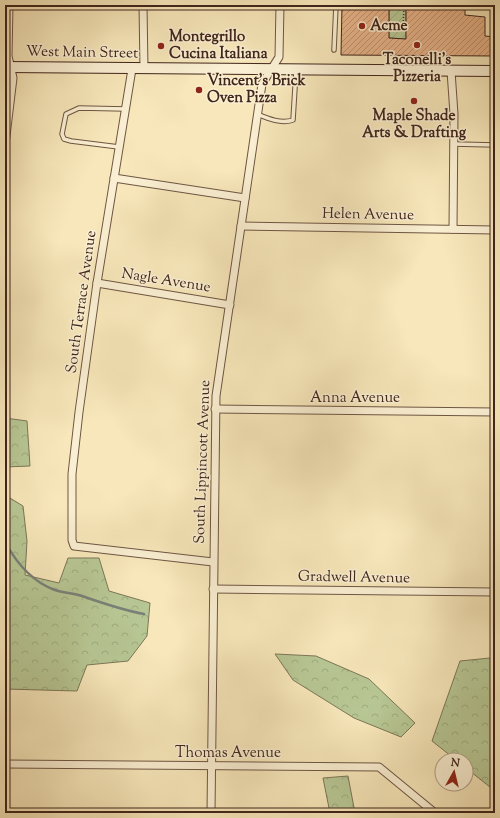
<svg xmlns="http://www.w3.org/2000/svg" width="500" height="818" font-family="'Sorts Mill Goudy',serif">
  <style>
    .forest { fill: url(#forest-crowns); stroke: #7c7658 }
    .garden { fill: url(#garden-furrows); stroke: #7c7658 }
    .lines { fill: none; stroke-linecap: round; stroke-linejoin: round }
    .stream { stroke: #7a8179; stroke-width: 2.5 }
    .building { fill: url(#building-hatch); stroke: #40251b }
    .lane-casing { stroke: #6e5643; stroke-width: 5.5 }
    .street-casing { stroke: #6e5643; stroke-width: 9 }
    .secondary-casing { stroke: #40251b; stroke-width: 12 }
    .path { stroke: #40251b; stroke-width: 1.5; stroke-dasharray: 1 2; stroke-linecap: butt }
    .lane { stroke: #faefd2; stroke-width: 3.5 }
    .street { stroke: #faefd2; stroke-width: 7 }
    .secondary { stroke: #faefd2; stroke-width: 10 }
    .poi-dot { fill: #8f2418; stroke: #faefd2; stroke-width: 1.5 }
    .labels { text-anchor: middle; dominant-baseline: central; stroke-width: 3; stroke-linejoin: round; paint-order: stroke }
    .poi-label { font-size: 15px; font-weight: bold; fill: #40251b; stroke: #faefd2; text-anchor: start }
    .street-label { font-size: 15px; fill: #40251b; stroke: #faefd2 }
  </style>
  <defs>
    <pattern id="forest-crowns" width="20" height="18" patternUnits="userSpaceOnUse"><rect width="20" height="18" fill="#b7c794"/><path d="M2 6a3 3 0 1 1 6 0M12 15a3 3 0 1 1 6 0" fill="none" stroke="#9eab7f"/></pattern>
    <pattern id="garden-furrows" width="10" height="10" patternUnits="userSpaceOnUse"><rect width="10" height="10" fill="#b7c794"/><path d="M-1 1l2-2M0 10L10 0M9 11l2-2" fill="none" stroke="#9eab7f"/></pattern>
    <pattern id="building-hatch" width="6" height="6" patternUnits="userSpaceOnUse"><rect width="6" height="6" fill="#e6b288"/><path d="M-1 1l2-2M0 6l6-6M5 7l2-2" fill="none" stroke="#bc916e"/></pattern>
  </defs>
  <rect width="100%" height="100%" fill="#f7e7ba"/>
  <filter id="stains"><feTurbulence type="fractalNoise" baseFrequency=".005" numOctaves="4"/><feColorMatrix values="0 0 0 0 .2 0 0 0 0 .09 0 0 0 0 .02 0 0 0 .5 -.17"/></filter>
  <radialGradient id="worn" r=".72"><stop offset=".6" stop-color="#630" stop-opacity="0"/><stop offset="1" stop-color="#630" stop-opacity=".3"/></radialGradient>
  <g class="forest">
    <path d="M 5,418 L 27,421 L 30,466 L 5,467 Z"/>
    <path d="M 5,495 L 23,506 L 27,541 L 25,575 L 59,583 L 68,558 L 99,558 L 109,591 L 150,603 L 147,636 L 128,661 L 87,665 L 77,691 L 5,689 Z"/>
    <path d="M 275,654 L 316,656 L 369,679 L 415,723 L 401,737 L 354,718 L 293,680 Z"/>
    <path d="M 490,658 L 495,673 L 495,791 L 466,768 L 466,760 L 456,760 L 432,741 L 460,661 Z"/>
    <path d="M 348,776 L 355,813 L 330,813 L 323,778 Z"/>
  </g>
  <path class="garden" d="M 389,5 L 406,5 L 406,39 L 389,38 Z"/>
  <g class="lines">
    <path class="stream" d="M 5,542 C 16,562 32,582 55,590 C 63,593 73,593 82,596 C 102,603 122,610 144,614"/>
  </g>
  <path class="building" d="M 342,5 L 389,5 L 389,38 L 406,39 L 406,5 L 428,5 L 428,8 L 454,8 L 453,5 L 465,5 L 465,15 L 485,17 L 485,36 L 495,37 L 495,56 L 341,55 Z"/>
  <g class="lines">
    <g class="lane-casing">
      <g id="lane">
        <path d="M 334,50 L 336,5"/>
        <path d="M 257,114 C 269,119 281,124 293,120 L 296,71"/>
        <path d="M 454,144 L 495,145"/>
        <path d="M 119,147 L 71,141 L 64,139 L 62,134 L 66,114 L 79,108 L 126,109"/>
      </g>
    </g>
    <g class="street-casing">
      <g id="street">
        <path d="M 143,5 L 144,69"/>
        <path d="M 132,69 L 97,283 L 79,412 L 72,474 L 72,540 L 74,546 L 213,562"/>
        <path d="M 451,71 L 454,114 L 453,229"/>
        <path d="M 5,144 L 13,78 L 8,56 L 9,5"/>
        <path d="M 114,178 L 245,198"/>
        <path d="M 241,226 L 495,230"/>
        <path d="M 97,283 L 230,305"/>
        <path d="M 215,409 L 495,412"/>
        <path d="M 213,589 L 495,592"/>
        <path d="M 5,764 L 379,767 L 435,813"/>
        <path d="M 211,813 L 216,396 L 262,84 L 279,57 L 280,5"/>
      </g>
    </g>
    <g class="secondary-casing">
      <path id="secondary" d="M 5,67 L 495,71"/>
    </g>
    <path class="path" d="M 403,30 L 404,5"/>
    <use href="#lane" class="lane"/>
    <use href="#street" class="street"/>
    <use href="#secondary" class="secondary"/>
  </g>
  <g class="poi-dot">
    <circle cx="362" cy="26" r="4"/>
    <circle cx="417" cy="45" r="4"/>
    <circle cx="161" cy="46" r="4"/>
    <circle cx="199" cy="90" r="4"/>
    <circle cx="414" cy="101" r="4"/>
  </g>
  <g class="labels">
    <g class="poi-label">
      <text x="370" y="26">Acme</text>
      <text x="169" y="37">Montegrillo<tspan x="169" dy="17">Cucina Italiana</tspan></text>
      <text x="417" y="60" text-anchor="middle">Taconelli's<tspan x="417" dy="17">Pizzeria</tspan></text>
      <text x="207" y="81">Vincent's Brick<tspan x="207" dy="17">Oven Pizza</tspan></text>
      <text x="414" y="116" text-anchor="middle">Maple Shade<tspan x="414" dy="17">Arts &amp; Drafting</tspan></text>
    </g>
    <g class="street-label">
      <text transform="translate(82 53) rotate(1)">West Main Street</text>
      <text transform="translate(368 215) rotate(1)">Helen Avenue</text>
      <text transform="translate(166 281) rotate(9)">Nagle Avenue</text>
      <text transform="translate(82 302) rotate(-82)">South Terrace Avenue</text>
      <text x="355" y="398">Anna Avenue</text>
      <text transform="translate(203 462) rotate(-88)">South Lippincott Avenue</text>
      <text transform="translate(354 578) rotate(1)">Gradwell Avenue</text>
      <text x="228" y="753">Thomas Avenue</text>
    </g>
  </g>
  <rect width="500" height="818" fill="none" stroke="#f7e7ba" stroke-width="20"/>
  <rect x="6" y="6" width="488" height="806" fill="none" stroke="#40251b" stroke-width="2"/>
  <rect x="10" y="10" width="480" height="798" fill="none" stroke="#40251b"/>
  <g transform="translate(454 772) rotate(8)"><circle r="19" fill="#faefd2" stroke="#b09e89"/>
  <path d="M0-3L7 15L0 10L-7 15Z" fill="#8f2418"/>
  <text y="-6" font-size="11" font-weight="bold" text-anchor="middle" fill="#40251b">N</text>
  </g>
  <rect width="100%" height="100%" filter="url(#stains)"/>
  <rect width="100%" height="100%" fill="url(#worn)"/>
</svg>
